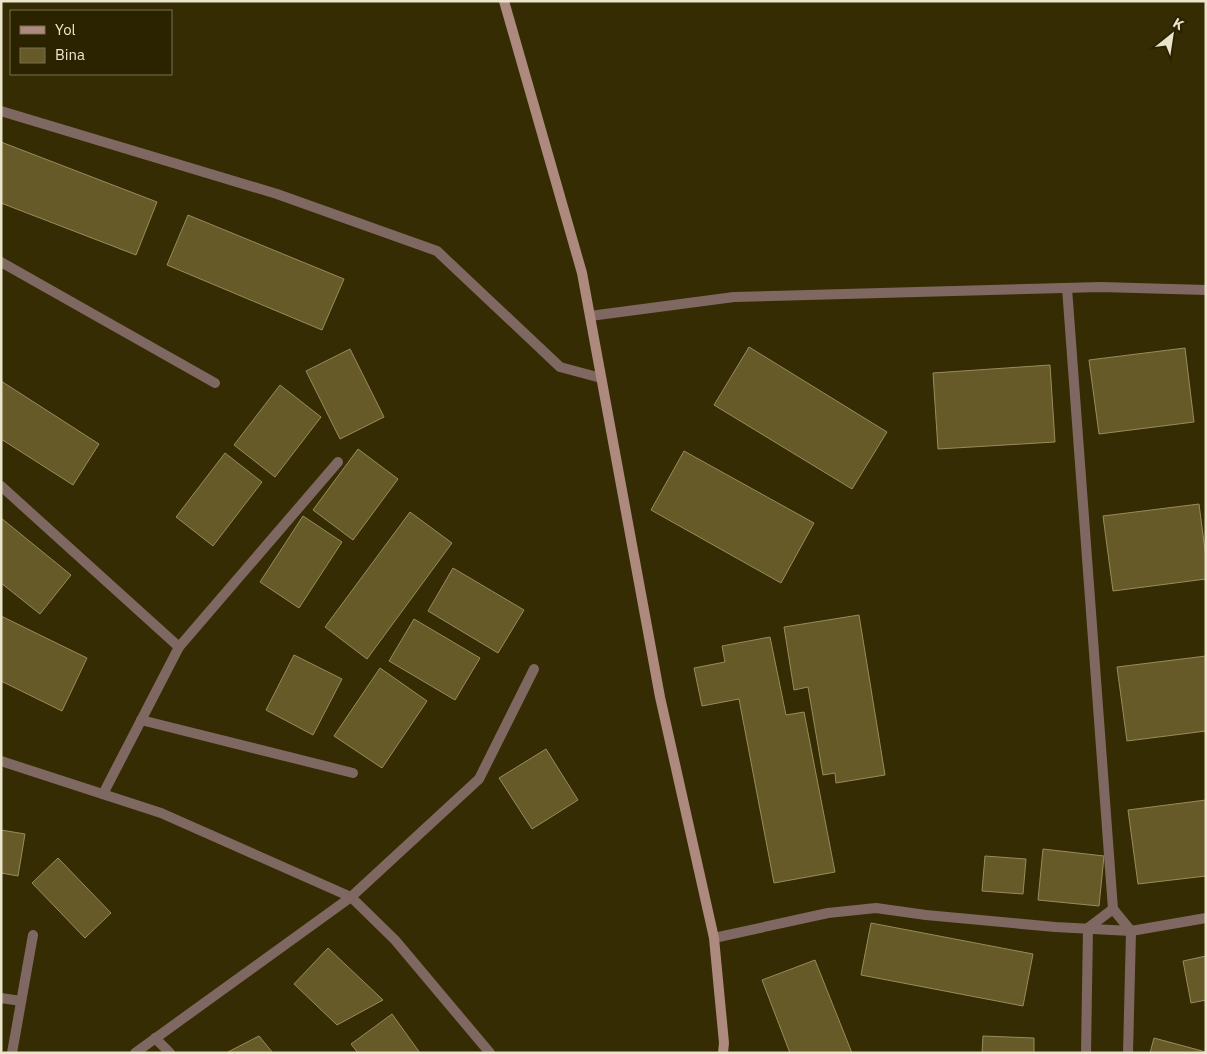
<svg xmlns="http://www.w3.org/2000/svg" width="1207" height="1054" font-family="'IBM Plex Sans',sans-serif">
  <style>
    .building { fill: #665a28; stroke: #988c59 }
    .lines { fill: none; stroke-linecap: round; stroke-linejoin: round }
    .lane { stroke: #7f6861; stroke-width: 10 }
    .street { stroke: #7f6861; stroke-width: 10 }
    .secondary { stroke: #ae897e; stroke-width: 10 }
  </style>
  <rect width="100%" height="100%" fill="#352c04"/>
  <g class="building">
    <path d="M 1,142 L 157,202 L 136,255 L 1,203 Z"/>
    <path d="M 188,215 L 344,279 L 322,330 L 167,265 Z"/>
    <path d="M 749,347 L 887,432 L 852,489 L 714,405 Z"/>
    <path d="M 1185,348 L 1194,422 L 1099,434 L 1089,360 Z"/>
    <path d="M 350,349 L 384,417 L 340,439 L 306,371 Z"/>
    <path d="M 1050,365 L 1055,442 L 938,449 L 933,373 Z"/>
    <path d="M 1,381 L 99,444 L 73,485 L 1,439 Z"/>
    <path d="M 280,385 L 321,417 L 275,477 L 234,445 Z"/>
    <path d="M 358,449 L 398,479 L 353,540 L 313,510 Z"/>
    <path d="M 684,451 L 814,523 L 781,583 L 651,510 Z"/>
    <path d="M 225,453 L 262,482 L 213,546 L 176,517 Z"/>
    <path d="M 1199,504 L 1206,558 L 1206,579 L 1113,591 L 1103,516 Z"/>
    <path d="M 410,512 L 452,543 L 367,659 L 325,627 Z"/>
    <path d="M 303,516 L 342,542 L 299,608 L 260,582 Z"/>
    <path d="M 1,518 L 71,575 L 40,614 L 1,583 Z"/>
    <path d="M 453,568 L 524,610 L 498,653 L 428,611 Z"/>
    <path d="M 859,615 L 885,775 L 836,783 L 835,773 L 823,775 L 808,687 L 794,690 L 784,627 Z"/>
    <path d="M 1,616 L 87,658 L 62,711 L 1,681 Z"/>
    <path d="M 414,619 L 480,658 L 455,700 L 389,661 Z"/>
    <path d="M 770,637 L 786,715 L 804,712 L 835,872 L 774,883 L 739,699 L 702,706 L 694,668 L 725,662 L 722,646 Z"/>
    <path d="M 294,655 L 342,679 L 313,735 L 266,710 Z"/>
    <path d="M 1206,656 L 1206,731 L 1127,741 L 1117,667 Z"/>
    <path d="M 380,668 L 427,701 L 382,768 L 334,736 Z"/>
    <path d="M 546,749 L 578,800 L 532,829 L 499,778 Z"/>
    <path d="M 1206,800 L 1206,876 L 1138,884 L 1128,810 Z"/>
    <path d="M 1,830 L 25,834 L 18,876 L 1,873 Z"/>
    <path d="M 1043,849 L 1104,856 L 1099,906 L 1038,900 Z"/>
    <path d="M 985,856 L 1026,859 L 1023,894 L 982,891 Z"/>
    <path d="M 58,858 L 111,913 L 85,938 L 32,883 Z"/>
    <path d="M 871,923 L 1033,954 L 1023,1006 L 861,975 Z"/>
    <path d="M 328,948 L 383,1000 L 337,1025 L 294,984 Z"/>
    <path d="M 1206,956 L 1206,1000 L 1191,1003 L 1183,961 Z"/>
    <path d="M 815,960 L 852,1053 L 790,1053 L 762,980 Z"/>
    <path d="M 392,1014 L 420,1053 L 358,1053 L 351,1044 Z"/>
    <path d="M 259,1036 L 273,1053 L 226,1053 Z"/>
    <path d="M 983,1036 L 1034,1038 L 1034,1053 L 982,1053 Z"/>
    <path d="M 1154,1038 L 1206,1052 L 1206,1053 L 1150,1053 Z"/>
  </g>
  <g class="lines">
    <g class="lane">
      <path d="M 1,262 L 215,383"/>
      <path d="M 141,720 L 353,773"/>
    </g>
    <g class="street">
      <path d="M 1,111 L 277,194 L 437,251 L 560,367 L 601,378"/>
      <path d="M 1067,288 L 1113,909 L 1131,931 L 1128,1053"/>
      <path d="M 590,316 L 734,297 L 1101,287 L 1206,290"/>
      <path d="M 1,486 L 179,647"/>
      <path d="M 1,761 L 161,813 L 351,897 L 395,940 L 490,1053"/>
      <path d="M 103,794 L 179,647 L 338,462"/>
      <path d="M 714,938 L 828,913 L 876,908 L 926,915 L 1055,927 L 1131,931 L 1206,918"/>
      <path d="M 1,998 L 21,1001"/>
      <path d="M 155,1038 L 170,1053"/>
      <path d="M 12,1053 L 33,935"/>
      <path d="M 135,1053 L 351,897 L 479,779 L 534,669"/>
      <path d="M 1086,1053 L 1088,928 L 1113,909"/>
    </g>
    <path class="secondary" d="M 504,1 L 582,273 L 660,697 L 714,938 L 724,1043 L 723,1053"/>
  </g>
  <rect width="1207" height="1054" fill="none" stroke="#ebe5cb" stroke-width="5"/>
  <rect x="10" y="10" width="162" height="65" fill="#2b2200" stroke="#787051"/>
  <rect x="20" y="26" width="25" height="8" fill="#ae897e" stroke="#787051"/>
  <text x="55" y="35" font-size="15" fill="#ebe5cb">Yol</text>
  <rect x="20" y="48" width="25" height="15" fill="#665a28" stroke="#787051"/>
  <text x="55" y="60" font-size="15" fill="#ebe5cb">Bina</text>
  <g transform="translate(1172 35) rotate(30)" stroke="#2b2200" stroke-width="4" paint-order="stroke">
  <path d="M0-4L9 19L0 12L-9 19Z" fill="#ebe5cb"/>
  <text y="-8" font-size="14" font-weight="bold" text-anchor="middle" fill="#ebe5cb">K</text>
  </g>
</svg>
